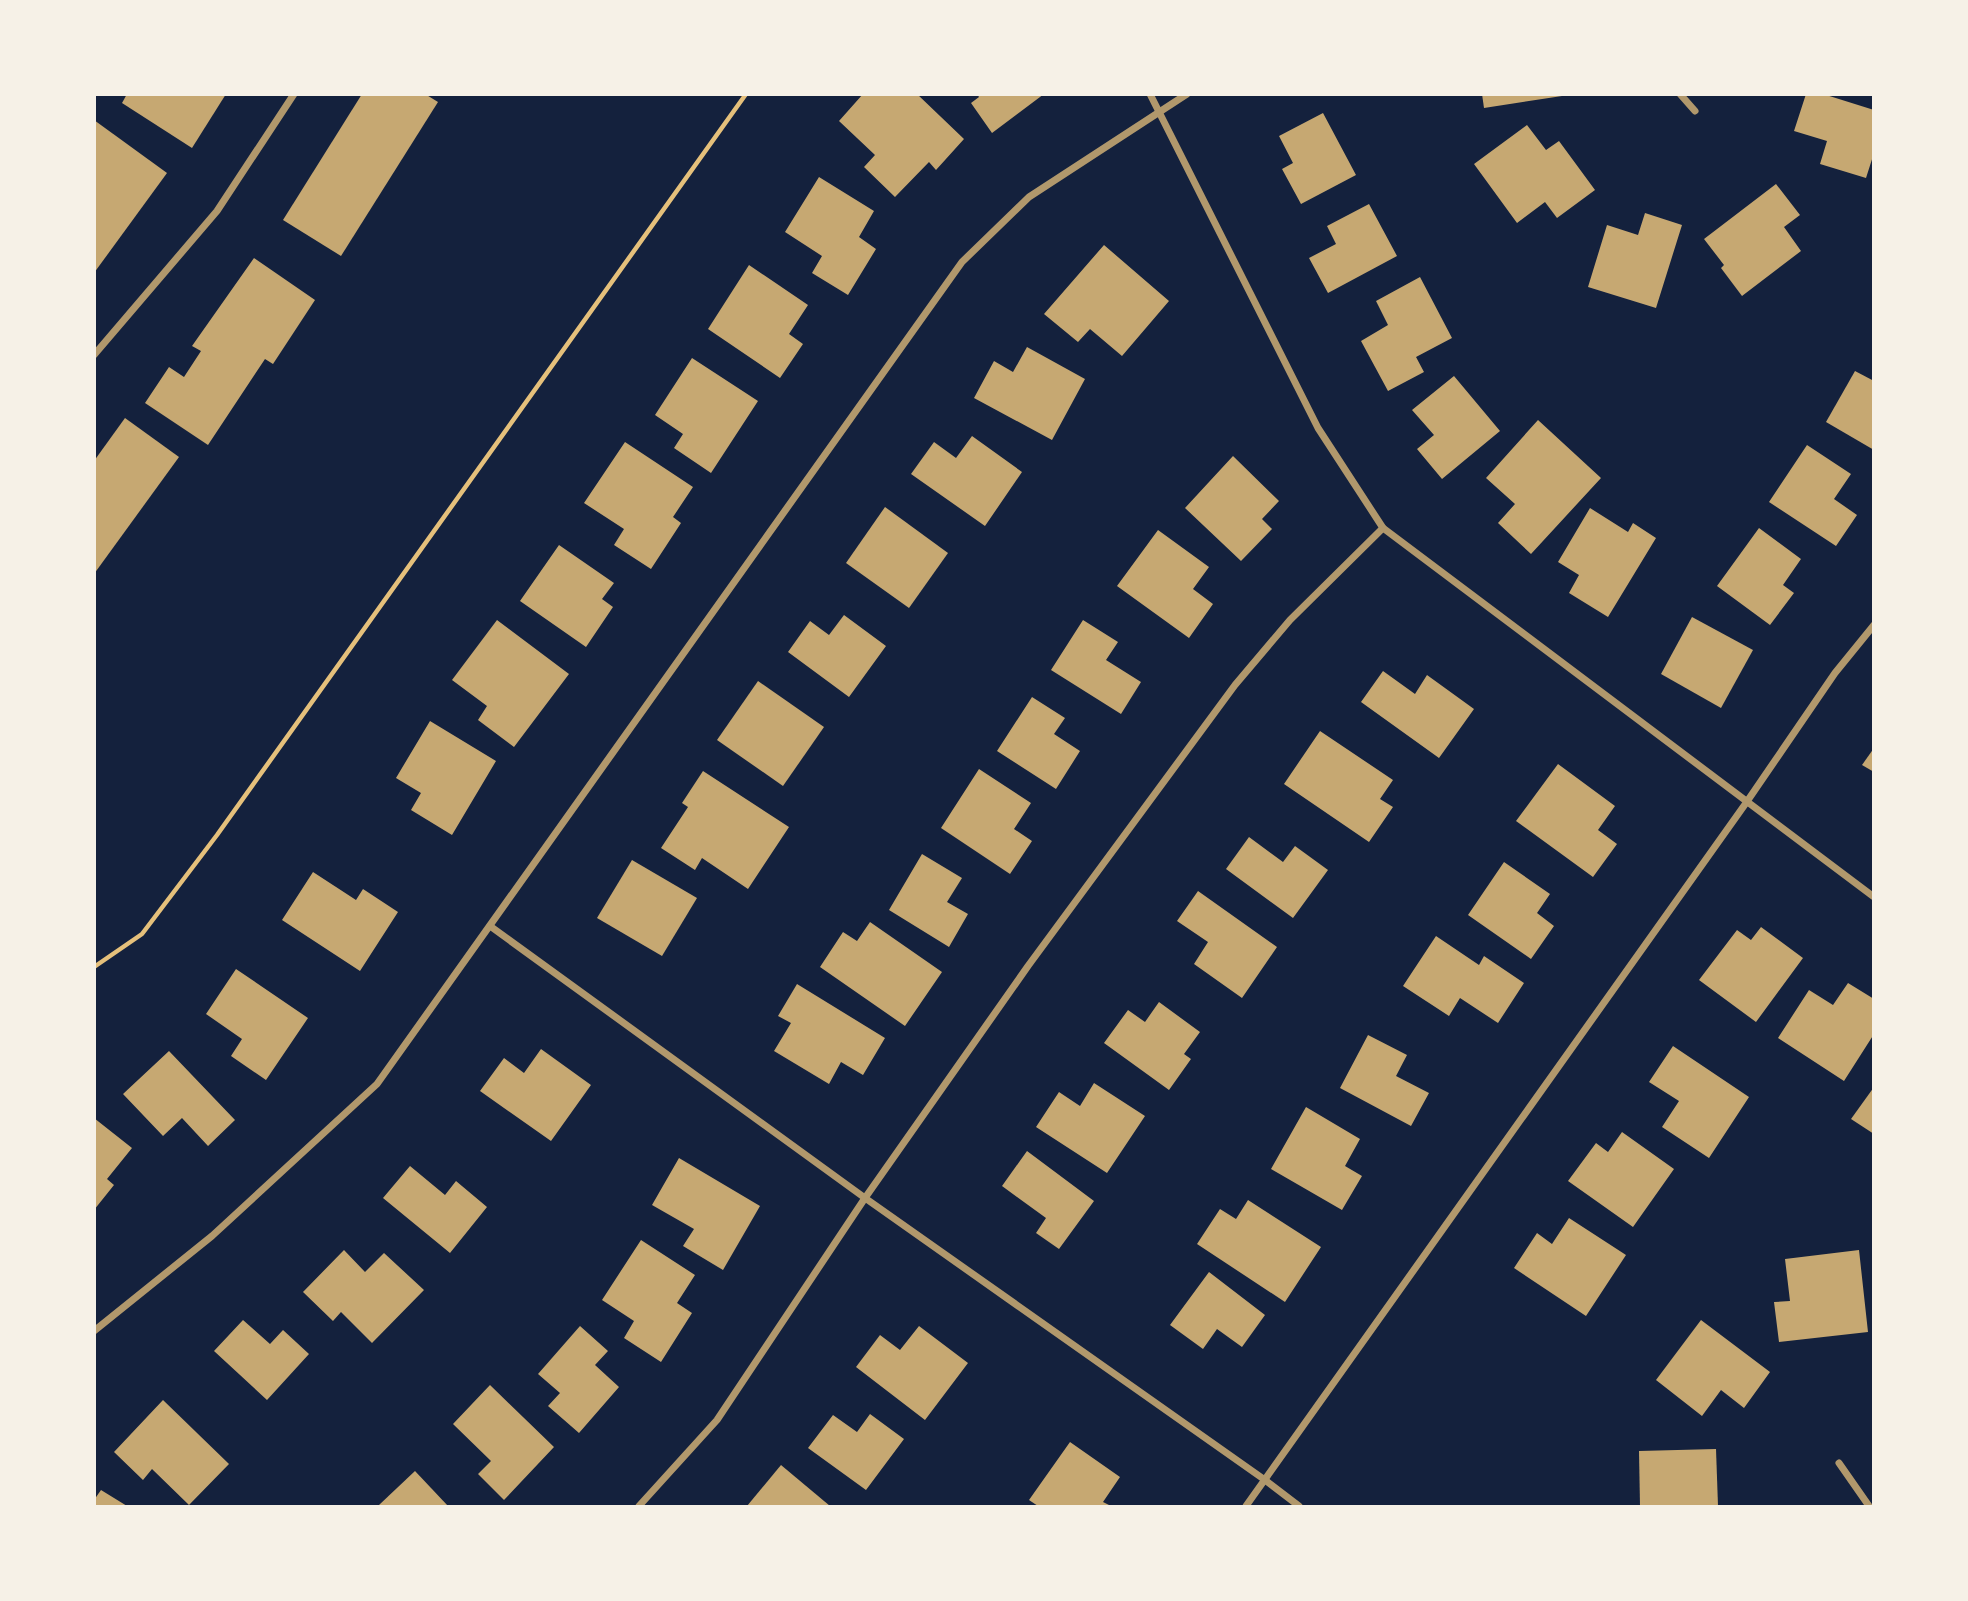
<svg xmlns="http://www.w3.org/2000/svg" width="1968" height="1601" font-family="Raleway,sans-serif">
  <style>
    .building { fill: #c6a872 }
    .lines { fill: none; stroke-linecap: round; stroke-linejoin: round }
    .path { stroke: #e5c07b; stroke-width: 4.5 }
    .minor { stroke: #b1986c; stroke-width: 7 }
  </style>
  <rect width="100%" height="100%" fill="#14213d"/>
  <g class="building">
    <path d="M 127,94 L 226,94 L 192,148 L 122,103 Z"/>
    <path d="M 362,94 L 425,94 L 438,102 L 341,256 L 283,220 Z"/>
    <path d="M 863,94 L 917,94 L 964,139 L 936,170 L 929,162 L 895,197 L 864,167 L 875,155 L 839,121 Z"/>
    <path d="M 977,94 L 1044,94 L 992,133 L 971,103 L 979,97 Z"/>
    <path d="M 1482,94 L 1562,94 L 1562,96 L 1484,108 Z"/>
    <path d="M 1806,94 L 1823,94 L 1874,110 L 1874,153 L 1866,178 L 1820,164 L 1827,141 L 1794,131 Z"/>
    <path d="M 1323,113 L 1356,175 L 1301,204 L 1282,169 L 1293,163 L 1279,136 Z"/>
    <path d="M 94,120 L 167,173 L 94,273 Z"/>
    <path d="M 1527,125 L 1546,150 L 1559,141 L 1595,190 L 1557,218 L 1545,202 L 1517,223 L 1474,164 Z"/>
    <path d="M 819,177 L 874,211 L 859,237 L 876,249 L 848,295 L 812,273 L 822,256 L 785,232 Z"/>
    <path d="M 1776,184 L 1800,215 L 1784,227 L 1801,251 L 1742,296 L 1721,268 L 1724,265 L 1704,239 Z"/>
    <path d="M 1369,204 L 1397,256 L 1328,293 L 1309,258 L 1336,244 L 1327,226 Z"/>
    <path d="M 1645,213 L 1682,225 L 1656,308 L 1588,287 L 1607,225 L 1638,235 Z"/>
    <path d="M 1104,245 L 1169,301 L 1122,356 L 1090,329 L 1078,342 L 1044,314 Z"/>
    <path d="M 254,258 L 315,300 L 273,364 L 265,359 L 208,445 L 145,403 L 169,367 L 184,377 L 201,351 L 192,346 Z"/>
    <path d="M 749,265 L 808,305 L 789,334 L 803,344 L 780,378 L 708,329 Z"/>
    <path d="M 1420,277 L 1452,338 L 1416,357 L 1424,372 L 1388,391 L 1361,341 L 1388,325 L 1376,301 Z"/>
    <path d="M 1027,347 L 1085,379 L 1052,440 L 974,398 L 994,361 L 1013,372 Z"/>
    <path d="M 692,358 L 758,401 L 711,473 L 674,448 L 683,434 L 655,415 Z"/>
    <path d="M 1855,371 L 1874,381 L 1874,450 L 1826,422 Z"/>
    <path d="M 1454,376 L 1500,431 L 1442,479 L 1417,449 L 1434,435 L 1412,410 Z"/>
    <path d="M 125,418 L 179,457 L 94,574 L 94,461 Z"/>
    <path d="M 1538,420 L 1601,478 L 1531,554 L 1498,523 L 1515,504 L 1486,478 Z"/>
    <path d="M 972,436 L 1022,472 L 985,526 L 911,474 L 934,442 L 956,458 Z"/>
    <path d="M 625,442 L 693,487 L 673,517 L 681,523 L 651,569 L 614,545 L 624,529 L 584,503 Z"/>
    <path d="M 1807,445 L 1851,474 L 1834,499 L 1857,515 L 1836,546 L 1769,502 Z"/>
    <path d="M 1233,456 L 1279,501 L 1262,519 L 1272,529 L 1241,561 L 1185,508 Z"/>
    <path d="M 885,507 L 948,553 L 909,608 L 846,563 Z"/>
    <path d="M 1590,508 L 1628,532 L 1633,523 L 1656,538 L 1608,617 L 1569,593 L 1579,575 L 1558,562 Z"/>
    <path d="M 1759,528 L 1801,559 L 1783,585 L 1794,593 L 1770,625 L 1717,586 Z"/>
    <path d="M 1158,530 L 1209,567 L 1193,589 L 1213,604 L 1189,638 L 1117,586 Z"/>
    <path d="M 559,545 L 614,583 L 602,599 L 613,607 L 586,647 L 520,601 Z"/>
    <path d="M 844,615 L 886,646 L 849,697 L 788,652 L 810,621 L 829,635 Z"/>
    <path d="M 1692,617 L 1753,650 L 1721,708 L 1661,674 Z"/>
    <path d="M 497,620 L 569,674 L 514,747 L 478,720 L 487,706 L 452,680 Z"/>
    <path d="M 1083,620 L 1118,642 L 1106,660 L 1141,682 L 1121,714 L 1051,670 Z"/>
    <path d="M 1383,671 L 1415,694 L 1427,675 L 1474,709 L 1439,758 L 1361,702 Z"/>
    <path d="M 758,681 L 824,727 L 783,786 L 717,740 Z"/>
    <path d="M 1032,697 L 1065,718 L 1054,734 L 1080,751 L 1056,789 L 997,751 Z"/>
    <path d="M 430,721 L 496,761 L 452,835 L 411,810 L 421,793 L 396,778 Z"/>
    <path d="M 1320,731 L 1393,780 L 1380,799 L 1393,807 L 1369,842 L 1284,784 Z"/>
    <path d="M 1874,748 L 1874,772 L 1862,765 Z"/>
    <path d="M 1558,764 L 1615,806 L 1598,830 L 1617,844 L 1593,877 L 1516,821 Z"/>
    <path d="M 979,769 L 1031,803 L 1014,829 L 1032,841 L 1010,874 L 941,828 Z"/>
    <path d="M 703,771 L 789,827 L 748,889 L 702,858 L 695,870 L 661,848 L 688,807 L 682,803 Z"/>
    <path d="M 1249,837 L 1283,862 L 1295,846 L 1328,870 L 1293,918 L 1226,869 Z"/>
    <path d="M 922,854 L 962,878 L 947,902 L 968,914 L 949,947 L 889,910 Z"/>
    <path d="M 632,860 L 697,898 L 662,956 L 597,918 Z"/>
    <path d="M 1504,862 L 1550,894 L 1537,913 L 1554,926 L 1531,959 L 1468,915 Z"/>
    <path d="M 313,872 L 356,900 L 363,889 L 398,912 L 360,971 L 282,920 Z"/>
    <path d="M 1198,891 L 1277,947 L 1242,998 L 1194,964 L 1208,942 L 1177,921 Z"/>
    <path d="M 870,922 L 942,972 L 905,1026 L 820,967 L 843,932 L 857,941 Z"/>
    <path d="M 1761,927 L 1803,958 L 1756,1022 L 1699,980 L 1737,930 L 1751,940 Z"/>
    <path d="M 1436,936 L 1479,965 L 1484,956 L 1524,983 L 1498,1023 L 1460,998 L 1449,1016 L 1403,986 Z"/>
    <path d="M 236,969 L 308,1018 L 266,1080 L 231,1056 L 242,1039 L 206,1014 Z"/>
    <path d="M 1848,983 L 1874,999 L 1874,1034 L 1844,1081 L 1778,1038 L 1809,990 L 1833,1005 Z"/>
    <path d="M 797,984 L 885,1038 L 863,1075 L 841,1062 L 829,1084 L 774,1051 L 791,1023 L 778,1016 Z"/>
    <path d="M 1159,1002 L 1200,1032 L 1184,1054 L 1191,1059 L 1169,1090 L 1104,1043 L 1128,1010 L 1145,1022 Z"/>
    <path d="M 1368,1035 L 1407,1055 L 1396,1076 L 1429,1093 L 1411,1126 L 1340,1088 Z"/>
    <path d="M 1673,1046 L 1749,1097 L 1709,1158 L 1662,1127 L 1679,1101 L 1649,1082 Z"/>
    <path d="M 541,1049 L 591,1085 L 551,1141 L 480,1091 L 504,1058 L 524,1073 Z"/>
    <path d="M 169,1051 L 235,1120 L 208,1146 L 182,1118 L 163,1136 L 123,1094 Z"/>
    <path d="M 1094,1083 L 1145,1116 L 1107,1173 L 1036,1127 L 1059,1092 L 1080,1106 Z"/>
    <path d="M 1874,1087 L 1874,1134 L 1851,1119 Z"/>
    <path d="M 1306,1107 L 1360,1139 L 1345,1166 L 1362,1176 L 1342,1210 L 1271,1169 Z"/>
    <path d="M 94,1118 L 132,1148 L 107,1179 L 114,1185 L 94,1210 Z"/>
    <path d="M 1622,1132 L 1674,1169 L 1633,1227 L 1568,1181 L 1596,1143 L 1608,1152 Z"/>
    <path d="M 1027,1151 L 1094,1201 L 1059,1249 L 1036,1233 L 1046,1218 L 1002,1186 Z"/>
    <path d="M 679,1158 L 760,1206 L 723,1270 L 683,1246 L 694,1229 L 652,1205 Z"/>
    <path d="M 410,1166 L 445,1195 L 456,1181 L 487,1207 L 450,1253 L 383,1198 Z"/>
    <path d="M 1248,1200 L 1321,1247 L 1285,1302 L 1197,1244 L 1220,1209 L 1236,1219 Z"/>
    <path d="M 1569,1218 L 1626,1255 L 1586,1316 L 1514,1268 L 1537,1233 L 1552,1244 Z"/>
    <path d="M 641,1240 L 695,1275 L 677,1303 L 692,1313 L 661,1362 L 624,1338 L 634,1321 L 602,1300 Z"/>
    <path d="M 344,1250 L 365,1272 L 384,1253 L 424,1290 L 372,1343 L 341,1312 L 333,1321 L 303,1292 Z"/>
    <path d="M 1859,1250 L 1868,1332 L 1779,1342 L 1774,1302 L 1790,1301 L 1785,1259 Z"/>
    <path d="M 1209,1272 L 1265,1315 L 1242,1347 L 1217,1329 L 1203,1349 L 1170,1325 Z"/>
    <path d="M 243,1320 L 270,1344 L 283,1330 L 309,1354 L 267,1400 L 214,1351 Z"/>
    <path d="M 1701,1320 L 1770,1372 L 1744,1408 L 1721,1390 L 1702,1416 L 1656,1380 Z"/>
    <path d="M 580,1326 L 608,1351 L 595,1365 L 619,1387 L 579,1433 L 548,1406 L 560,1393 L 538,1374 Z"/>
    <path d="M 919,1326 L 968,1363 L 925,1420 L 856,1367 L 880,1335 L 900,1350 Z"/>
    <path d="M 490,1385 L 554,1447 L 504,1500 L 478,1474 L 491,1461 L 453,1424 Z"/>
    <path d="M 163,1400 L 229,1464 L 189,1505 L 152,1469 L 143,1480 L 114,1452 Z"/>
    <path d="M 870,1414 L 904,1439 L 866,1490 L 808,1448 L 833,1415 L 857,1432 Z"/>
    <path d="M 1070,1442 L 1120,1477 L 1103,1502 L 1111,1506 L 1038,1506 L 1029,1500 Z"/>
    <path d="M 1716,1449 L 1718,1506 L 1640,1506 L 1639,1451 Z"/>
    <path d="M 781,1465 L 830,1506 L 747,1506 Z"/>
    <path d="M 415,1471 L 448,1506 L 381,1506 L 379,1505 Z"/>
    <path d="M 101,1490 L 127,1506 L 94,1506 L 94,1500 Z"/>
  </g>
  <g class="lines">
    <path class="path" d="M 94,967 L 142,934 L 217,835 L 746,94"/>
    <g class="minor">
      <path d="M 1150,94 L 1318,428 L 1383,528 L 1874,897"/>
      <path d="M 1680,94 L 1695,111"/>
      <path d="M 94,355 L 217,211 L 294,94"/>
      <path d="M 490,926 L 865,1198 L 1265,1480 L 1299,1506"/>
      <path d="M 94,1331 L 212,1236 L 377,1084 L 962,262 L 1029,197 L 1187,94"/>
      <path d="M 1839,1463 L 1869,1506"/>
      <path d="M 639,1506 L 717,1420 L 865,1198 L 1028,966 L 1235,685 L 1290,620 L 1383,528"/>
      <path d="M 1246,1506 L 1746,803 L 1835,673 L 1874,625"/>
    </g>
  </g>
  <rect width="1968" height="1601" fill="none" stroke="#f6f1e7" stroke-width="192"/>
</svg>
